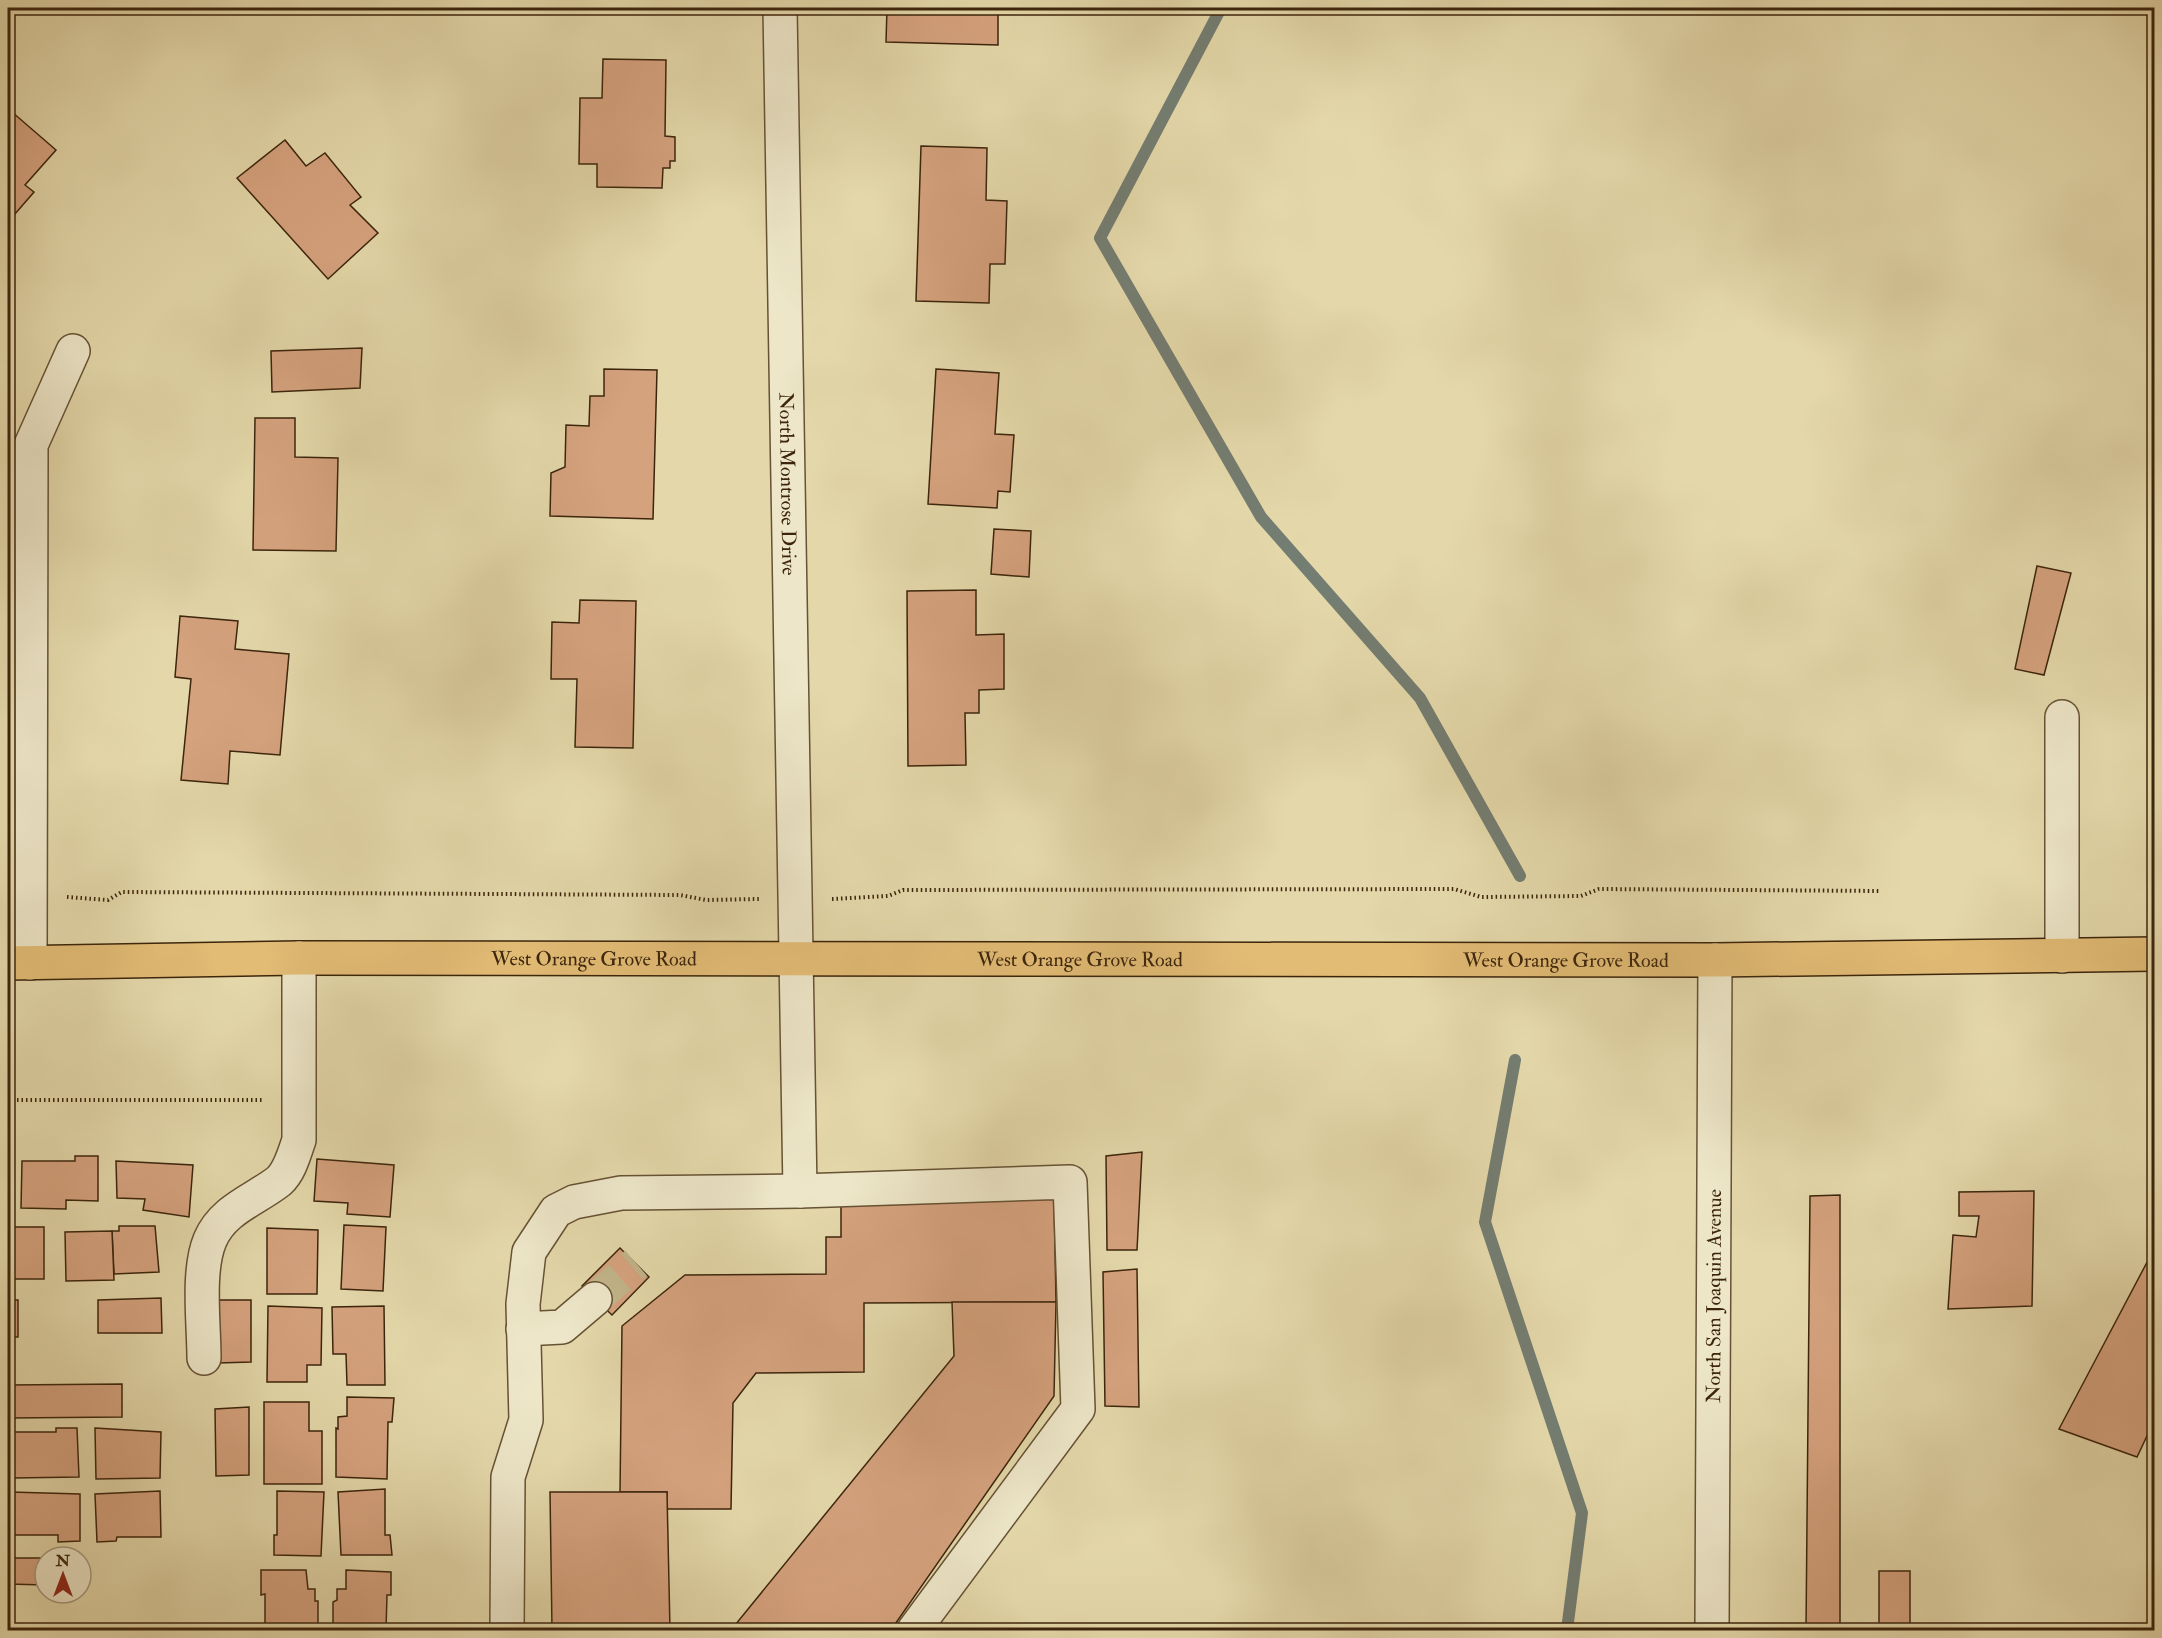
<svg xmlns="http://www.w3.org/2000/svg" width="2162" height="1638" font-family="'IM FELL Double Pica',serif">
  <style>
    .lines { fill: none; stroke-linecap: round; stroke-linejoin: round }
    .stream { stroke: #747d71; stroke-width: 12 }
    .building { fill: #d5a27e; stroke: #3c250c; stroke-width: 1.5 }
    .minor-tunnel { stroke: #c2b48a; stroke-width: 33; stroke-dasharray: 33 16; stroke-linecap: butt }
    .minor-casing { stroke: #665234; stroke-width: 36 }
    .major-casing { stroke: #3c250c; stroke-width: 36 }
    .path { stroke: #3c250c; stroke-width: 4; stroke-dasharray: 1.5 3; stroke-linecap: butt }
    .minor { stroke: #ede6c8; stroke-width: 33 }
    .major { stroke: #e2bc75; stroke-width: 33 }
    .labels { text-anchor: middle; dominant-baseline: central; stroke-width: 4.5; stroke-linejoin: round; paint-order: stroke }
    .street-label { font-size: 20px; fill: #3c250c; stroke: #ede6c8 }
  </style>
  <rect width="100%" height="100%" fill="#e4d8aa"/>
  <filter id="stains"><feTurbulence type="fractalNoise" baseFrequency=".00333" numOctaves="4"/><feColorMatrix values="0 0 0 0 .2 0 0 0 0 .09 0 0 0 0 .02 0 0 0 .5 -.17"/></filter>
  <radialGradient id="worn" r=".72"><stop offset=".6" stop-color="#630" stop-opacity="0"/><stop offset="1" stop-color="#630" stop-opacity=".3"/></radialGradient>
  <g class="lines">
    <g class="stream">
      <path d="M 1221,8 L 1100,238 L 1261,517 L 1420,698 L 1520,876"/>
      <path d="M 1515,1060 L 1485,1222 L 1582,1513 L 1567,1630"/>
    </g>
  </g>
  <g class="building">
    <path d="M 887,8 L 998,8 L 998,45 L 886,42 Z"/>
    <path d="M 603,59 L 666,60 L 665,136 L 675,137 L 675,161 L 670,161 L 670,168 L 663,168 L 662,188 L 597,187 L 597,164 L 579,164 L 580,98 L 602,98 Z"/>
    <path d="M 12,112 L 56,150 L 25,185 L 34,192 L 8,222 L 8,116 Z"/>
    <path d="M 285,140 L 306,166 L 325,153 L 361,197 L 350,205 L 378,233 L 328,279 L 237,178 Z"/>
    <path d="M 921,146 L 987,148 L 986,200 L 1007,201 L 1005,264 L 990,264 L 989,303 L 916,301 Z"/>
    <path d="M 362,348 L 360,388 L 272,392 L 271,351 Z"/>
    <path d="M 604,369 L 657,370 L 653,519 L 550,516 L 551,473 L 565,467 L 566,425 L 589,426 L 590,396 L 604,396 Z"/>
    <path d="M 936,369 L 999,373 L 995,434 L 1014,435 L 1010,492 L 998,491 L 997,508 L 928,504 Z"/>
    <path d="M 255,418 L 295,418 L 295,457 L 338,458 L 336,551 L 253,550 Z"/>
    <path d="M 994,529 L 1031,531 L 1029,577 L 991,574 Z"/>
    <path d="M 2037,566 L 2071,573 L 2044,675 L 2015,669 Z"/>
    <path d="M 976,590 L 976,635 L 1004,634 L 1004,689 L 979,690 L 979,713 L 965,713 L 966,765 L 908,766 L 907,591 Z"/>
    <path d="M 580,600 L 636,601 L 633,748 L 575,747 L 577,679 L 551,679 L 552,622 L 579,623 Z"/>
    <path d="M 180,616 L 238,621 L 235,649 L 289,654 L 280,755 L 230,751 L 228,784 L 181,780 L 191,679 L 175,677 Z"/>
    <path d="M 1142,1152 L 1137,1250 L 1107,1250 L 1106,1156 Z"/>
    <path d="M 75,1156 L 98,1156 L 98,1201 L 66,1200 L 66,1209 L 21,1208 L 22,1161 L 75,1161 Z"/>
    <path d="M 317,1159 L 394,1165 L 390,1217 L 347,1214 L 348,1203 L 314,1201 Z"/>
    <path d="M 116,1161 L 193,1165 L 189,1217 L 143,1210 L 145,1199 L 117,1198 Z"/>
    <path d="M 2034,1191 L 2032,1306 L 1948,1309 L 1953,1235 L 1976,1237 L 1979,1216 L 1959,1216 L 1959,1192 Z"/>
    <path d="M 1054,1195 L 1056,1302 L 864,1303 L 864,1372 L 756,1373 L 733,1403 L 731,1509 L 666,1509 L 667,1492 L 620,1492 L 622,1326 L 685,1275 L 826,1274 L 826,1237 L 841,1237 L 841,1197 Z"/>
    <path d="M 1840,1195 L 1840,1630 L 1806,1630 L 1810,1196 Z"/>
    <path d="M 344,1225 L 386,1227 L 383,1291 L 341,1289 Z"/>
    <path d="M 119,1226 L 155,1226 L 159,1272 L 114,1274 L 112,1231 L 119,1231 Z"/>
    <rect x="8" y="1227" width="36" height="52"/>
    <path d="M 267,1228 L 318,1230 L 317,1294 L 267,1294 Z"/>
    <path d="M 112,1231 L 114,1280 L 66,1281 L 65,1232 Z"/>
    <path d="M 620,1248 L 649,1277 L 612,1315 L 582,1286 Z"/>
    <path d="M 2154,1249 L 2154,1421 L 2137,1457 L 2059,1429 Z"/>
    <path d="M 1137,1269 L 1139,1407 L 1105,1406 L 1103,1272 Z"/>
    <path d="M 161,1298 L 162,1333 L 98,1333 L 98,1300 Z"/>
    <rect x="8" y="1300" width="10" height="37"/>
    <path d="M 219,1300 L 251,1300 L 251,1362 L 218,1363 Z"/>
    <path d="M 952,1302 L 1056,1302 L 1054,1396 L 891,1630 L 731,1630 L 954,1356 Z"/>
    <path d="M 268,1306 L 322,1308 L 321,1365 L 307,1365 L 307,1382 L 267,1382 Z"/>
    <path d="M 384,1306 L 385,1385 L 347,1385 L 346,1354 L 333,1354 L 332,1307 Z"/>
    <path d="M 122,1384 L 122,1417 L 8,1418 L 8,1385 Z"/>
    <path d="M 347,1397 L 394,1398 L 392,1422 L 388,1422 L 387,1479 L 336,1477 L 336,1428 L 338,1429 L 338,1417 L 347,1416 Z"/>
    <path d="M 264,1402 L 309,1402 L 309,1431 L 322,1431 L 322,1484 L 264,1484 Z"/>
    <path d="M 249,1407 L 249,1475 L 216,1476 L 215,1409 Z"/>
    <path d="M 56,1428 L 77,1428 L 79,1477 L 13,1478 L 12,1432 L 56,1432 Z"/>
    <path d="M 95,1428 L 161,1432 L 160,1478 L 96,1479 Z"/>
    <path d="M 385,1489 L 385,1535 L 390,1535 L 392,1555 L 341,1555 L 338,1492 Z"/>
    <path d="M 160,1491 L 161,1537 L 117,1537 L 116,1541 L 97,1542 L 95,1494 Z"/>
    <path d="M 277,1491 L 324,1492 L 321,1556 L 274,1555 L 274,1535 L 277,1535 Z"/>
    <path d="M 10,1492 L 80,1494 L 80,1541 L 58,1542 L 58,1535 L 8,1535 Z"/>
    <path d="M 550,1492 L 667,1492 L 670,1630 L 552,1630 Z"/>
    <path d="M 8,1558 L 45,1558 L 45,1585 L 8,1584 Z"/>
    <path d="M 261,1570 L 306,1570 L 308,1589 L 315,1589 L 315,1601 L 318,1601 L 318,1630 L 265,1630 L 265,1594 L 261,1595 Z"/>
    <path d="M 346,1570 L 391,1572 L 391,1595 L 387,1595 L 386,1630 L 333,1630 L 333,1602 L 337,1600 L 337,1589 L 346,1589 Z"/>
    <rect x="1879" y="1571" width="31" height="59"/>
  </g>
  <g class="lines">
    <path class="minor-tunnel" d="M 595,1299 L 636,1263"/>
    <g class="minor-casing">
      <g id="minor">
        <path id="s1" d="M 780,8 L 800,1191 L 1070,1182 L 1078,1409 L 914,1630"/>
        <path d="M 2062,717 L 2062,956"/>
        <path d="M 30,963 L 31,445 L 73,351"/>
        <path d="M 523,1329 L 562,1327 L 595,1299"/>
        <path d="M 204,1358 C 204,1324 197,1271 210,1240 C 223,1209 255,1200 279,1181 C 290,1171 294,1154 299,1140 L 299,958"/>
        <path d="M 507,1630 L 508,1477 L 526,1420 L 523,1304 L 529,1252 L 556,1211 L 574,1202 L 621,1193 L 800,1191"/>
        <path id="s2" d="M 1712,1630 L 1715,960"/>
      </g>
    </g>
    <g class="major-casing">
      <g id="major">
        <path id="s3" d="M 8,963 L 299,958 L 1715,960 L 2154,954"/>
      </g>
    </g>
    <g class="path">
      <path d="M 67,897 L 108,900 L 122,892 L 680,895 L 706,900 L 759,899"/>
      <path d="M 832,899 L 888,896 L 903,890 L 1454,889 L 1481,897 L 1581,896 L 1599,889 L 1881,891"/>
      <path d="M 8,1100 L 263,1100"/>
    </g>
    <use href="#minor" class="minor"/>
    <use href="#major" class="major"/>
  </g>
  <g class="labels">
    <g class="street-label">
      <text stroke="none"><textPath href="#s1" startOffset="476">North Montrose Drive</textPath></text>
      <text stroke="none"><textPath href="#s3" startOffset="586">West Orange Grove Road</textPath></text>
      <text stroke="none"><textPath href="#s3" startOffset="1072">West Orange Grove Road</textPath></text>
      <text stroke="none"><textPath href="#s3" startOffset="1558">West Orange Grove Road</textPath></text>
      <text stroke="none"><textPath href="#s2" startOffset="334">North San Joaquin Avenue</textPath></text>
    </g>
  </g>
  <rect width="2162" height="1638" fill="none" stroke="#e4d8aa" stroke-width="30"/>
  <rect x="9" y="9" width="2144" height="1620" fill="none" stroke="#3c250c" stroke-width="3"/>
  <rect x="15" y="15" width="2132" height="1608" fill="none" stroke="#3c250c" stroke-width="1.5"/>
  <g transform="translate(63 1575)"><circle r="28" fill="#ede6c8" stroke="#a6997d" stroke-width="1.5"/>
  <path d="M0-4.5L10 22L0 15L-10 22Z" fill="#8f2418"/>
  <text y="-9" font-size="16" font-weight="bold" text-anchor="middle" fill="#3c250c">N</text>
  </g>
  <rect width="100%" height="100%" filter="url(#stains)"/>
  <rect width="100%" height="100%" fill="url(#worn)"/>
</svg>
